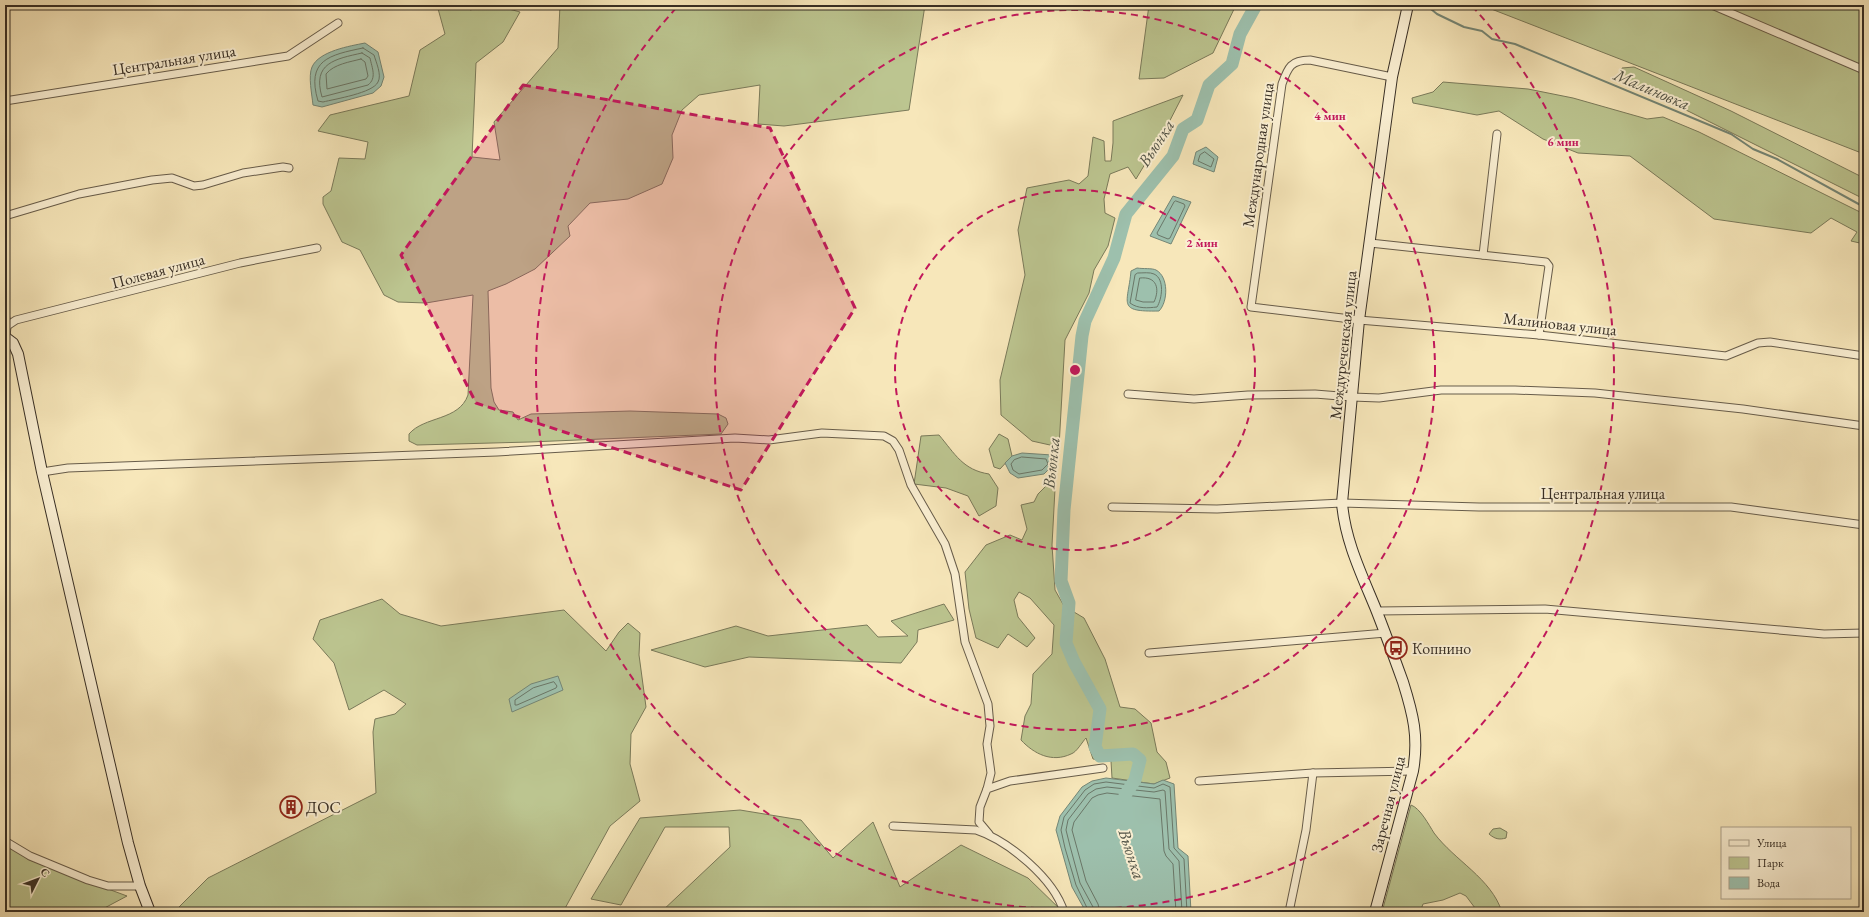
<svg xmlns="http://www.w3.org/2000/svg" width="1869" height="917" font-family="'EB Garamond',serif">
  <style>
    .green { fill: #bcc590; stroke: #7a7a5a }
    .water { fill: #9dc0ad; stroke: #748676 }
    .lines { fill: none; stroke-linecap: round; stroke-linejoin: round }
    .shore { stroke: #6a7768; stroke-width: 1 }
    .stream { stroke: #748676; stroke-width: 2 }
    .river { stroke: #9dc0ad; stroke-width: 13 }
    .street-casing { stroke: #675c4a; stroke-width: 9 }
    .secondary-casing { stroke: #372e24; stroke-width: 12 }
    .street { stroke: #faefd2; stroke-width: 7 }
    .secondary { stroke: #faefd2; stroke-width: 10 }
    .marked { fill: #c2185b; fill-opacity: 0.2; stroke: #c2185b; stroke-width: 3; stroke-dasharray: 8 5; stroke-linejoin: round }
    .ring { fill: none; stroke: #c2185b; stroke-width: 2; stroke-dasharray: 7 5 }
    .labels { text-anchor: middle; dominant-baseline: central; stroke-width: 4; stroke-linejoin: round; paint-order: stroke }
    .street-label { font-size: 16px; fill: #372e24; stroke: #faefd2 }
    .poi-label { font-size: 16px; fill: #372e24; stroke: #faefd2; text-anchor: start }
    .water-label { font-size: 17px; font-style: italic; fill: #505246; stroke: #faefd2 }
    .centre { fill: #c2185b; stroke: #faefd2; stroke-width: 2 }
    .ring-label { font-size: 12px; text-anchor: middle; font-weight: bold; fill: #c2185b; stroke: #faefd2; stroke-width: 4; stroke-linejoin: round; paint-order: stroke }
  </style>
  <rect width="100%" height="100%" fill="#f7e7ba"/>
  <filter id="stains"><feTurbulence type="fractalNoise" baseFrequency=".005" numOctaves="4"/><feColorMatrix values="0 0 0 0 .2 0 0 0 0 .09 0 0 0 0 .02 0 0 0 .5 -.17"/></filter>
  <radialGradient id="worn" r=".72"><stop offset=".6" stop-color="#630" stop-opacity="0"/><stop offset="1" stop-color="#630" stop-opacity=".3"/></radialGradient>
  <g class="green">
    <path d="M 437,5 L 468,5 L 470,10 L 494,5 L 520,12 L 503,42 L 476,63 L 472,157 L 500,160 L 494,122 L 558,48 L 560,5 L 925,5 L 909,110 L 784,126 L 758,124 L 760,85 L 699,95 L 682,110 L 672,135 L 673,158 L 662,184 L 628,199 L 590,203 L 568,226 L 570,236 L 535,269 L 506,284 L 488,291 L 491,388 L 494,402 L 499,410 L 513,412 L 518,420 L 531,414 L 630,411 L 718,414 L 726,418 L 728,424 L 721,434 L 530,442 L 417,445 L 409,441 L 409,434 C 424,416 459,421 468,395 L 473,295 L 426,303 L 398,302 L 384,295 L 360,250 L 342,242 L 323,204 L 323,197 L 331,191 L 339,158 L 365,159 L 368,142 L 318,131 L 330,115 L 409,96 L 420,50 L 445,34 Z"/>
    <path d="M 1149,5 L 1236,5 L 1213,53 L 1164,78 L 1139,79 Z"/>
    <path d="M 1481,5 L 1864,5 L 1864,154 Z"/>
    <path d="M 1634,67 L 1731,111 L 1864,178 L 1864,199 L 1628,81 L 1620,74 L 1622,68 Z"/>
    <path d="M 1443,82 L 1528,89 L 1573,98 L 1647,119 L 1663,117 L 1699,132 L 1864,214 L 1864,244 L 1851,241 L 1857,232 L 1831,218 L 1811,233 L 1714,219 L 1630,156 L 1578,153 L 1543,139 L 1499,111 L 1477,115 L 1413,103 L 1412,98 L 1433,92 Z"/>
    <path d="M 1183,95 L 1163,134 L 1136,179 L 1128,167 L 1110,174 L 1104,199 L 1105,213 L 1115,218 L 1108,246 L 1094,270 L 1089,293 L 1065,340 L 1059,447 L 1032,441 L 1001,415 L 1000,380 L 1025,275 L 1018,230 L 1027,188 L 1069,180 L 1079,184 L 1088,176 L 1093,137 L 1104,141 L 1105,161 L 1111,161 L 1113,143 L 1113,121 Z"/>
    <path d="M 999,434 L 1008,439 L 1012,456 L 1000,469 L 994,467 L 989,449 Z"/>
    <path d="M 939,435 C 955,454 963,470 989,474 L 998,488 L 996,506 L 979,516 L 968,496 L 946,488 L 914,484 L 921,436 Z"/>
    <path d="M 1048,484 L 1055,489 L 1052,545 L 1055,590 L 1064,606 L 1084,618 L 1105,659 L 1120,707 L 1135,709 L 1151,723 L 1157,752 L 1166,762 L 1170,778 L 1154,784 L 1112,778 L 1111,761 L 1093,759 L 1086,738 C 1082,742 1077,752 1071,754 C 1052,763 1034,754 1021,740 L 1025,716 L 1031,704 L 1033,674 L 1052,654 L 1054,625 L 1030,598 L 1019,592 L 1014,600 L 1018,617 L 1035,638 L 1027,647 L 1008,634 L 998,648 L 976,638 L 969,609 L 965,572 L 986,545 L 1010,535 L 1022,540 L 1027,529 L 1021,505 L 1034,502 L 1038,494 Z"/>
    <path d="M 382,599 L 400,614 L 441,626 L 564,610 L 606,651 L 619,632 L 628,623 L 640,633 L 639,655 L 646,707 L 631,734 L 630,764 L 640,801 L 610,826 L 563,912 L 178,912 L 177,909 L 208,878 L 376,793 L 373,732 L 375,719 L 395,714 L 406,704 L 384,690 L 349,710 L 334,663 L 313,639 L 320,620 Z"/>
    <path d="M 944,604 L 954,620 L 918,630 L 917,642 L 901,663 L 749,657 L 705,667 L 651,650 L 736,626 L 768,636 L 867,625 L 878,637 L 908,636 L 891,621 Z"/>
    <path d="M 1411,805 C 1420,808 1429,825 1434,833 C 1455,861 1491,878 1502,912 L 1478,912 L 1466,896 L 1460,893 L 1443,900 L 1423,904 L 1420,912 L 1382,912 Z"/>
    <path d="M 740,810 L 801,820 L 833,858 L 873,822 L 900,887 L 961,845 L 1028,878 L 1063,912 L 661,912 L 730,847 L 729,827 L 665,827 L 621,905 L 591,899 L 640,818 Z"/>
    <path d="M 1500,828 L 1507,832 L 1506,838 C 1499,840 1495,839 1489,834 L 1493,829 Z"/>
    <path d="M 5,839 L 27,859 L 127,896 L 97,912 L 5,912 Z"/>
  </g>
  <g class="water">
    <path d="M 365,43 L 378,52 L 384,77 L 381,86 L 373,93 L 322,107 L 313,105 C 312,95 308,76 312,67 C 319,51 350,46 365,43 Z"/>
    <path d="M 1206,147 L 1218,157 L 1214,172 L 1193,164 L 1196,152 Z"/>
    <path d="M 1173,196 L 1191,202 L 1171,244 L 1150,236 Z"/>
    <path d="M 1137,268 C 1143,269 1152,268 1156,270 C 1169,277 1168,302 1159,311 C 1116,312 1128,304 1131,271 Z"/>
    <path d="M 1022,453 L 1052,455 L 1051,467 L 1044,474 L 1018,478 L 1010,473 L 1005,463 L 1012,456 Z"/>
    <path d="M 558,676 L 563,690 L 512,712 L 509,699 L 531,684 Z"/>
    <path d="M 1106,778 L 1154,784 L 1163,780 L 1174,784 L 1178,848 L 1188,856 L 1191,912 L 1086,912 L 1072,887 L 1056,830 L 1060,816 L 1082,787 L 1092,781 Z"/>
  </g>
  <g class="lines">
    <g class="shore">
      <path d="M 363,48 L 374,55 C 376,62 382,75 378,82 C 373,93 335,99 323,102 L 318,101 C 306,60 329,55 363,48 Z"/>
      <path d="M 362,53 L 370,58 C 372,68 377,78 368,85 L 322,97 C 312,63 335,59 362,53 Z"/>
      <path d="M 361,59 L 365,62 L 368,76 L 366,79 L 327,89 L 326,74 C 334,64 350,62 361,59 Z"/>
      <path d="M 1205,152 L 1214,159 L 1211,167 L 1198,161 L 1200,155 Z"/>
      <path d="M 1176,201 L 1184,204 L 1185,206 L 1170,238 L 1168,239 L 1158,235 L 1157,233 L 1174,202 Z"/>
      <path d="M 1138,273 C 1143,273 1150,272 1154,274 C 1165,279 1162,299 1157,307 C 1148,308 1138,309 1130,303 L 1135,275 Z"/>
      <path d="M 1140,278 C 1157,276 1160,289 1154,302 L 1143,302 L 1136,300 Z"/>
      <path d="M 1022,457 L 1046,459 L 1048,464 L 1042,470 L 1019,474 L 1013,470 L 1011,464 L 1014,460 Z"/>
      <path d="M 554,682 L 557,686 L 556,688 L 517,705 L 515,705 L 515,700 L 533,688 Z"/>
      <path d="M 1089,912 L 1076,885 L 1065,848 L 1061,830 L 1064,817 L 1085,790 L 1094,784 L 1106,782 L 1154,788 L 1163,784 L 1170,787 L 1174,848 L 1184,859 L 1187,912"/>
      <path d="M 1094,912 L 1093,907 L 1080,883 L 1070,846 L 1066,830 L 1068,820 L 1088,794 L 1096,789 L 1107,787 L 1154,792 L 1163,790 L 1165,791 L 1169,849 L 1179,861 L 1182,912"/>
      <path d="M 1100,912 L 1098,904 L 1086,881 L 1072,830 L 1074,822 L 1092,798 L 1098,795 L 1107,793 L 1160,799 L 1164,851 L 1166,856 L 1173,864 L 1176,912"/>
    </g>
    <path class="stream" d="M 1426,5 L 1437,14 L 1464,27 L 1482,31 L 1492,39 L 1515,44 L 1731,134 L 1753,149 L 1777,159 L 1864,207"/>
    <path class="river" d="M 1125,795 L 1135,780 L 1140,760 L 1133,754 L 1100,756 L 1095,747 L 1100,709 L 1074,662 L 1066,643 L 1069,603 L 1061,581 L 1064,510 L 1082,336 L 1085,321 L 1114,258 L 1126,214 L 1173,156 L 1183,129 L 1197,120 L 1209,85 L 1232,64 L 1240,34 L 1256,5"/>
    <g class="street-casing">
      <g id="street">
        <path d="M 1712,5 L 1864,70"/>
        <path d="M 1392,77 L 1310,60 C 1291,60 1288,67 1282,84 L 1251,307 L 1359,320 L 1539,335 L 1726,356 L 1758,343 L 1770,342 L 1864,356"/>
        <path d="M 5,101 L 288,56 L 338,23"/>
        <path d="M 5,216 L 79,194 L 152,180 L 172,178 L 194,186 L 203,185 L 243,173 L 283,167 L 289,168"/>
        <path d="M 1370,243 L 1546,262 L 1549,266 L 1539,335"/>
        <path d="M 1483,255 L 1497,134"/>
        <path d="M 5,313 L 7,326 L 6,337"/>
        <path d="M 7,326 L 16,320 L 240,263 L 317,248"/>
        <path d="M 1128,394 L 1194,399 L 1248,395 L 1315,394 L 1352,397 L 1379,398 L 1441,390 L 1515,390 L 1595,393 L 1743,409 L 1864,426"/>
        <path d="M 42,472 L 68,468 L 497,452 L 735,438 L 769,440 L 822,433 L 884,436 L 893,441 L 899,450 L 911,485 L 945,544 L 955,574 L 965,642 L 988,704 L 990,726 L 987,744 L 991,773 L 987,789"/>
        <path d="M 1112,507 L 1217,509 L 1342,503 L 1479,507 L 1731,507 L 1864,525"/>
        <path d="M 1377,611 L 1545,609 L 1824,634 L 1864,633"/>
        <path d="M 1149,653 L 1386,633"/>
        <path d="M 1199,781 L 1313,773 L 1413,771"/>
        <path d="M 893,826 L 976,830 C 1009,841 1054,879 1064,912"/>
        <path d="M 989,834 L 979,822 L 980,807 L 987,789 L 1010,781 L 1103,768"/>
        <path d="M 5,841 L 30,856 L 88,880 L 108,886 L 140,886"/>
        <path d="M 1289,912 L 1306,830 L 1313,773"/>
      </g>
    </g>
    <g class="secondary-casing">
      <g id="secondary">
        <path d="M 5,337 L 13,343 L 18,354 L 42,472 L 128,843 L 140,886 L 150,912"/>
        <path d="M 1375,912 L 1413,771 C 1419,737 1413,714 1403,682 C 1394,657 1385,632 1375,607 C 1361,573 1345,540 1342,503 L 1359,320 L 1392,77 L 1408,5"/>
      </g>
    </g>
    <use href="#street" class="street"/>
    <use href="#secondary" class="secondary"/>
  </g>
  <path class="marked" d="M 523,85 L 770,128 L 855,308 L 741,490 L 476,403 L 401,255 Z"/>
  <g class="ring">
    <circle cx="1075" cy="370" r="180"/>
    <circle cx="1075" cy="370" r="360"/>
    <path d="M1472 6A539 539 0 1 1 678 6"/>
  </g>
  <defs>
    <g id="bus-ring" transform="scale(1.15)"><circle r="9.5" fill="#faefd2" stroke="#8f2418" stroke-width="1.5"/><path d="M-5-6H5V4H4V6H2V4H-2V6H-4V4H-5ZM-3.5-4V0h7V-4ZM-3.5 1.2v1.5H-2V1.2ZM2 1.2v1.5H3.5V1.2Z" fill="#8f2418"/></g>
    <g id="building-ring" transform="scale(1.15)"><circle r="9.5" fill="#faefd2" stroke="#8f2418" stroke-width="1.5"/><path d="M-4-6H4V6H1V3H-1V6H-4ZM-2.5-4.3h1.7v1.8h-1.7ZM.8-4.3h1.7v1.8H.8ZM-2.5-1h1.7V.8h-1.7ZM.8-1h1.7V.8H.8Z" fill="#8f2418"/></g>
  </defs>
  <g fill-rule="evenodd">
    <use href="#bus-ring" x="1396" y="648"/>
    <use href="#building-ring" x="291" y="807"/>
  </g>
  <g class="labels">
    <g class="street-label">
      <text transform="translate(174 60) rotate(-9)">Центральная улица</text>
      <text transform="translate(1258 155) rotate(-82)">Международная улица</text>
      <text transform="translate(158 271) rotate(-15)">Полевая улица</text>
      <text transform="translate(1560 324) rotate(6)">Малиновая улица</text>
      <text transform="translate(1343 345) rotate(-84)">Междуреченская улица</text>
      <text x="1603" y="493">Центральная улица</text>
      <text transform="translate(1388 804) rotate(-76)">Заречная улица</text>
    </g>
    <g class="poi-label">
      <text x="1412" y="648">Копнино</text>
      <text x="306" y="807">ДОС</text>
    </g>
    <g class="water-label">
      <text transform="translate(1652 89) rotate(23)">Малиновка</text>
      <text transform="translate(1156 143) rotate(-57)">Вьюнка</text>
      <text transform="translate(1051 463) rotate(-84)">Вьюнка</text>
      <text transform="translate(1132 854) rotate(72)">Вьюнка</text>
    </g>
  </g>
  <circle cx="1075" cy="370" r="6" class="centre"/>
  <g class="ring-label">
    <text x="1330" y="120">4 мин</text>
    <text x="1563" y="146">6 мин</text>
    <text x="1202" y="247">2 мин</text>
  </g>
  <rect width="1869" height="917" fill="none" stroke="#f7e7ba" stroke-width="20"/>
  <rect x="6" y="6" width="1857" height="905" fill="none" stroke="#372e24" stroke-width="2"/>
  <rect x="10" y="10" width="1849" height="897" fill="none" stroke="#372e24"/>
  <rect x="1721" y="827" width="130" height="72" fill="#faefd2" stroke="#aca28c"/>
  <rect x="1729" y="840" width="20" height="6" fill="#faefd2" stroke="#aca28c"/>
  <text x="1757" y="847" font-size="12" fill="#372e24">Улица</text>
  <rect x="1729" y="857" width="20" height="12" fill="#bcc590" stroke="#aca28c"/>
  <text x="1757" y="867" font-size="12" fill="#372e24">Парк</text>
  <rect x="1729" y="877" width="20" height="12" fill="#9dc0ad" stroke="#aca28c"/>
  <text x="1757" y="887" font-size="12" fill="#372e24">Вода</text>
  <g transform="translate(38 879) rotate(48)" stroke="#faefd2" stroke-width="3" paint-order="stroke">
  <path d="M0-3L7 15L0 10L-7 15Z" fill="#372e24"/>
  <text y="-6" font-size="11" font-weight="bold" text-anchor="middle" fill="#372e24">С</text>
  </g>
  <rect width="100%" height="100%" filter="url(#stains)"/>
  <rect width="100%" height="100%" fill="url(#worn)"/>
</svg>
